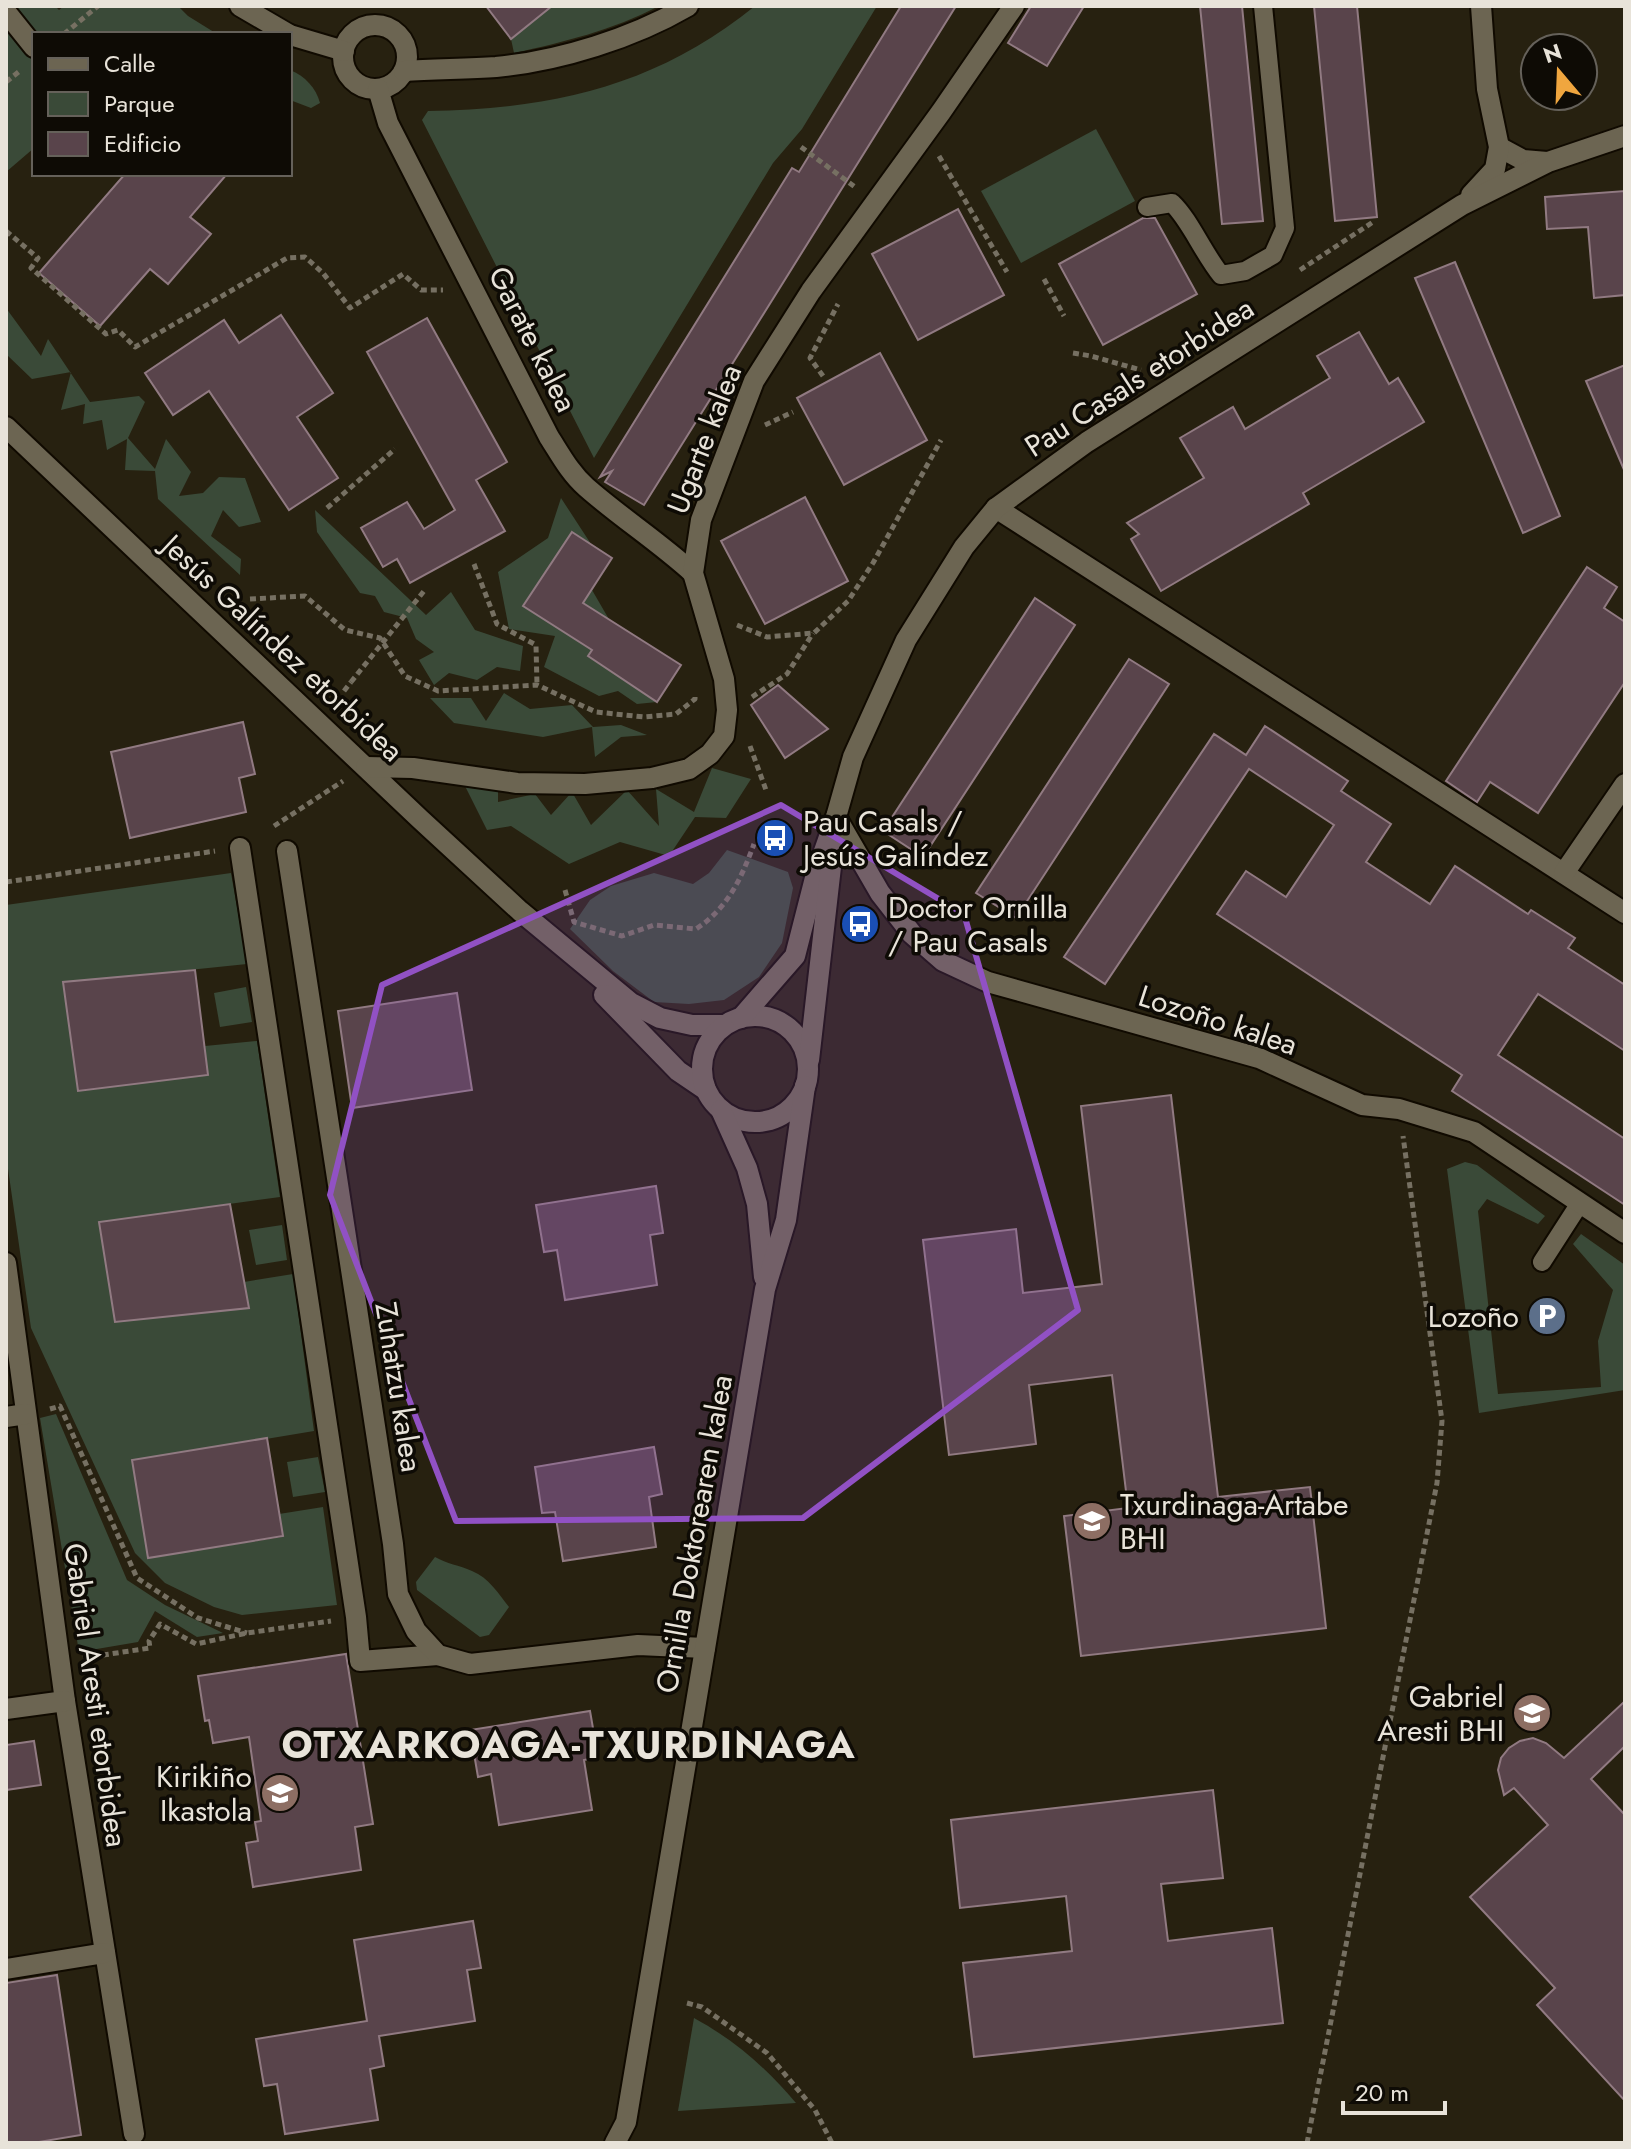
<svg xmlns="http://www.w3.org/2000/svg" width="1631" height="2149" font-family="Jost,sans-serif">
  <style>
    .green { fill: #3a4a38 }
    .building { fill: #59444b; stroke: #917a82; stroke-width: 2 }
    .lines { fill: none; stroke-linecap: round; stroke-linejoin: round }
    .lane-casing { stroke: #100a00; stroke-width: 22 }
    .street-casing { stroke: #100a00; stroke-width: 24 }
    .path { stroke: #767062; stroke-width: 5; stroke-dasharray: 6 4; stroke-linecap: butt }
    .lane { stroke: #6c6552; stroke-width: 18 }
    .street { stroke: #6c6552; stroke-width: 20 }
    .path-bridge { stroke: #767062; stroke-width: 5; stroke-dasharray: 6 4; stroke-linecap: butt }
    .marked { fill: #9151c4; fill-opacity: 0.2; stroke: #9151c4; stroke-width: 6; stroke-linejoin: round }
    .labels { text-anchor: middle; dominant-baseline: central; stroke-width: 7; stroke-linejoin: round; paint-order: stroke }
    .street-label { font-size: 30px; fill: #e8e3d9; stroke: #0e0b05 }
    .poi-label { font-size: 30px; fill: #e8e3d9; stroke: #0e0b05; text-anchor: start }
    .district-label { font-size: 38px; font-weight: bold; letter-spacing: 2px; fill: #e8e3d9; stroke: #0e0b05 }
  </style>
  <rect width="100%" height="100%" fill="#272110"/>
  <g class="green">
    <path d="M 6,6 L 55,6 L 59,10 L 64,6 L 178,6 L 188,16 L 217,34 L 34,34 L 34,148 L 6,172 Z"/>
    <path d="M 552,6 L 659,6 C 613,30 564,42 514,53 L 511,39 Z"/>
    <path d="M 755,6 L 877,6 L 802,129 L 773,163 L 594,458 L 422,120 L 428,111 C 553,109 656,86 755,6 Z"/>
    <path d="M 290,70 C 305,76 316,88 320,103 L 311,108 L 290,100 Z"/>
    <path d="M 1096,129 L 1135,201 L 1021,263 L 981,191 Z"/>
    <path d="M 6,308 L 41,356 L 48,339 L 90,402 L 139,396 L 145,402 L 128,438 L 155,469 L 166,439 L 191,472 L 179,496 L 203,493 L 219,477 L 245,478 L 261,522 L 239,527 L 223,510 L 211,536 L 241,559 L 240,575 L 158,499 L 155,471 L 125,470 L 127,439 L 107,450 L 102,420 L 83,424 L 85,404 L 61,410 L 71,372 L 32,379 L 6,354 Z"/>
    <path d="M 561,498 L 591,544 L 572,532 L 524,606 L 564,632 L 592,590 L 657,702 L 637,704 L 618,691 L 599,696 L 544,667 L 555,636 L 509,629 L 498,572 L 548,538 Z"/>
    <path d="M 315,510 L 426,615 L 451,592 L 475,630 L 523,646 L 520,671 L 497,667 L 477,680 L 449,673 L 434,685 L 419,660 L 434,652 L 416,639 L 407,618 L 384,612 L 375,596 L 360,593 L 317,532 Z"/>
    <path d="M 504,693 L 530,709 L 572,705 L 593,727 L 621,725 L 647,735 L 621,737 L 595,757 L 592,727 L 543,737 L 454,723 L 430,698 L 471,698 L 486,721 Z"/>
    <path d="M 712,768 L 751,779 L 726,818 L 695,817 L 669,856 L 620,842 L 569,864 L 511,826 L 487,830 L 465,786 L 498,790 L 498,802 L 535,794 L 551,815 L 572,792 L 591,825 L 627,790 L 659,826 L 656,789 L 694,812 Z"/>
    <path d="M 727,850 L 788,872 L 793,888 L 782,943 L 759,977 L 724,1000 L 689,1004 L 654,1002 L 613,971 L 570,929 L 590,900 L 611,886 L 654,873 L 693,884 L 709,873 Z"/>
    <path d="M 231,873 L 247,964 L 63,983 L 79,1091 L 208,1075 L 205,1046 L 257,1041 L 280,1197 L 99,1222 L 244,1282 L 293,1274 L 314,1431 L 132,1461 L 148,1558 L 282,1537 L 279,1514 L 323,1507 L 337,1605 L 242,1615 L 214,1607 L 165,1583 L 135,1553 L 31,1328 L 6,1155 L 6,905 Z"/>
    <path d="M 246,987 L 252,1022 L 220,1027 L 214,993 Z"/>
    <path d="M 1465,1162 L 1477,1165 L 1545,1216 L 1538,1224 L 1487,1199 L 1478,1211 L 1498,1394 L 1601,1387 L 1598,1341 L 1613,1290 L 1573,1244 L 1581,1234 L 1625,1265 L 1625,1390 L 1479,1413 L 1447,1169 Z"/>
    <path d="M 282,1225 L 287,1260 L 256,1265 L 249,1230 Z"/>
    <path d="M 56,1414 L 127,1580 L 165,1605 L 223,1633 L 197,1637 L 155,1611 L 138,1642 L 79,1652 L 40,1418 Z"/>
    <path d="M 318,1457 L 325,1492 L 293,1497 L 287,1462 Z"/>
    <path d="M 435,1557 C 447,1564 459,1565 472,1571 C 489,1578 498,1593 509,1607 L 489,1635 L 480,1637 L 417,1590 L 416,1582 Z"/>
    <path d="M 694,2018 C 736,2041 765,2067 796,2103 L 678,2111 Z"/>
  </g>
  <g class="building">
    <path d="M 486,6 L 552,6 L 511,39 Z"/>
    <path d="M 901,6 L 956,6 L 644,505 L 605,482 L 612,471 L 600,477 L 792,168 L 799,172 Z"/>
    <path d="M 1031,6 L 1084,6 L 1047,66 L 1008,43 Z"/>
    <path d="M 1200,6 L 1242,6 L 1263,221 L 1222,224 Z"/>
    <path d="M 1314,6 L 1357,6 L 1377,217 L 1335,221 Z"/>
    <path d="M 125,174 L 227,174 L 190,217 L 211,234 L 168,284 L 150,269 L 100,326 L 39,273 Z"/>
    <path d="M 1625,191 L 1625,295 L 1594,298 L 1588,227 L 1547,229 L 1545,197 Z"/>
    <path d="M 958,209 L 1004,295 L 918,340 L 872,254 Z"/>
    <path d="M 1143,218 L 1155,218 L 1197,294 L 1103,345 L 1059,264 Z"/>
    <path d="M 1455,262 L 1560,516 L 1523,533 L 1415,278 Z"/>
    <path d="M 281,315 L 333,393 L 297,417 L 338,478 L 289,510 L 209,391 L 173,415 L 145,373 L 224,320 L 239,343 Z"/>
    <path d="M 427,318 L 507,462 L 476,480 L 505,531 L 410,583 L 397,559 L 383,567 L 361,528 L 407,502 L 424,529 L 455,510 L 367,352 Z"/>
    <path d="M 1359,332 L 1389,384 L 1398,378 L 1424,422 L 1303,493 L 1309,504 L 1161,591 L 1131,539 L 1139,534 L 1127,523 L 1204,478 L 1180,438 L 1233,407 L 1245,429 L 1330,378 L 1317,356 Z"/>
    <path d="M 880,353 L 927,440 L 844,485 L 797,398 Z"/>
    <path d="M 1625,365 L 1625,472 L 1586,381 Z"/>
    <path d="M 805,497 L 848,581 L 765,624 L 721,541 Z"/>
    <path d="M 572,532 L 612,558 L 583,603 L 681,665 L 657,702 L 588,656 L 592,650 L 523,606 Z"/>
    <path d="M 1587,567 L 1617,587 L 1604,608 L 1625,622 L 1625,682 L 1538,813 L 1490,782 L 1477,802 L 1446,781 Z"/>
    <path d="M 1035,598 L 1075,625 L 923,857 L 883,831 Z"/>
    <path d="M 1129,659 L 1169,684 L 1016,918 L 976,893 Z"/>
    <path d="M 778,685 L 828,729 L 785,758 L 751,705 Z"/>
    <path d="M 243,722 L 255,774 L 239,778 L 246,812 L 130,838 L 111,752 Z"/>
    <path d="M 1265,726 L 1348,781 L 1341,791 L 1391,824 L 1366,862 L 1430,904 L 1455,866 L 1528,914 L 1531,910 L 1575,938 L 1568,948 L 1625,985 L 1625,1051 L 1538,994 L 1498,1055 L 1625,1139 L 1625,1205 L 1452,1091 L 1462,1075 L 1217,914 L 1246,871 L 1286,897 L 1334,825 L 1249,769 L 1105,984 L 1064,957 L 1214,734 L 1246,755 Z"/>
    <path d="M 195,970 L 208,1075 L 78,1091 L 63,982 Z"/>
    <path d="M 457,993 L 472,1090 L 352,1108 L 338,1011 Z"/>
    <path d="M 1171,1095 L 1218,1497 L 1310,1487 L 1326,1628 L 1081,1656 L 1064,1516 L 1128,1508 L 1112,1375 L 1029,1385 L 1036,1444 L 949,1455 L 923,1240 L 1016,1229 L 1023,1293 L 1102,1284 L 1081,1106 Z"/>
    <path d="M 656,1186 L 663,1233 L 650,1235 L 657,1285 L 565,1300 L 557,1250 L 544,1252 L 536,1205 Z"/>
    <path d="M 230,1204 L 249,1308 L 115,1322 L 99,1222 Z"/>
    <path d="M 267,1438 L 283,1536 L 148,1558 L 132,1460 Z"/>
    <path d="M 654,1447 L 662,1494 L 649,1497 L 656,1547 L 563,1561 L 555,1512 L 542,1513 L 535,1467 Z"/>
    <path d="M 346,1654 L 373,1824 L 355,1827 L 361,1870 L 253,1887 L 246,1843 L 258,1841 L 255,1822 L 261,1821 L 249,1737 L 213,1743 L 209,1720 L 205,1721 L 198,1676 Z"/>
    <path d="M 1625,1701 L 1625,1746 L 1591,1779 L 1625,1815 L 1625,2101 L 1537,2005 L 1555,1988 L 1470,1897 L 1548,1825 L 1514,1788 L 1504,1795 L 1498,1770 L 1501,1758 L 1509,1748 L 1520,1741 L 1533,1738 L 1546,1743 L 1564,1758 Z"/>
    <path d="M 590,1711 L 598,1757 L 584,1760 L 592,1810 L 499,1825 L 491,1774 L 478,1777 L 470,1730 Z"/>
    <path d="M 34,1741 L 41,1785 L 6,1790 L 6,1745 Z"/>
    <path d="M 1213,1790 L 1223,1878 L 1161,1884 L 1168,1941 L 1272,1928 L 1283,2023 L 974,2057 L 963,1963 L 1072,1951 L 1066,1896 L 960,1908 L 951,1820 Z"/>
    <path d="M 473,1921 L 481,1968 L 467,1970 L 475,2021 L 379,2036 L 384,2066 L 370,2069 L 378,2120 L 285,2134 L 277,2084 L 264,2086 L 256,2039 L 367,2021 L 354,1940 Z"/>
    <path d="M 57,1975 L 81,2135 L 33,2143 L 6,2143 L 6,1983 Z"/>
  </g>
  <g class="lines">
    <g class="lane-casing">
      <g id="lane">
        <path d="M 1147,207 L 1172,203 C 1190,220 1203,253 1221,275 L 1245,271 L 1273,255 L 1285,228 L 1263,6"/>
        <path d="M 1542,1262 L 1580,1203"/>
      </g>
    </g>
    <g class="street-casing">
      <g id="street">
        <path d="M 240,6 L 288,34"/>
        <path d="M 6,12 L 34,47"/>
        <circle cx="375" cy="57" r="32"/>
        <path d="M 290,35 L 344,51"/>
        <path d="M 404,71 C 435,69 466,69 496,67 C 560,61 633,38 688,6"/>
        <path d="M 378,89 L 388,123 L 549,437 C 560,454 570,473 586,487 C 620,517 659,542 693,573"/>
        <path d="M 1499,147 L 1523,160 L 1547,162"/>
        <path d="M 1471,195 L 1495,169 L 1499,147 L 1487,89 L 1481,6"/>
        <path d="M 6,427 L 420,819 L 520,911 L 631,1003 L 660,1018 L 692,1025 L 724,1025"/>
        <path d="M 996,508 L 1625,913"/>
        <path d="M 366,767 L 413,768 L 517,783 L 585,784 L 652,778 L 689,769 L 710,754 L 724,736 L 727,710 L 724,679 L 693,573 L 701,520 L 754,381 L 811,291 L 941,112 L 1014,6"/>
        <path d="M 836,817 L 880,893 L 912,934 L 943,961 L 988,982 L 1259,1058 L 1362,1105 L 1399,1109 L 1474,1132 L 1625,1233"/>
        <path d="M 240,848 L 356,1617 L 360,1661 L 438,1655"/>
        <path d="M 287,851 L 393,1544 L 398,1594 L 416,1631 L 438,1655 L 470,1664 L 638,1645 L 705,1648"/>
        <path d="M 1564,873 L 1625,784"/>
        <path d="M 604,995 L 678,1071 L 706,1090"/>
        <circle cx="755" cy="1069" r="53"/>
        <path d="M 741,1018 L 795,956 L 816,874 L 836,817 L 853,757 L 906,640 L 964,547 L 996,508 L 1087,442 L 1462,205 L 1548,162 L 1625,136"/>
        <path d="M 809,1060 L 833,849"/>
        <path d="M 721,1110 L 747,1168 L 757,1204 L 764,1277"/>
        <path d="M 6,1263 L 65,1701 L 134,2134"/>
        <path d="M 6,1417 L 26,1414"/>
        <path d="M 6,1709 L 65,1701"/>
        <path d="M 6,1969 L 105,1953"/>
        <path d="M 615,2143 L 626,2122 L 765,1289 L 786,1220 L 805,1086"/>
      </g>
    </g>
    <g class="path">
      <path d="M 64,34 L 98,6"/>
      <path d="M 6,82 L 21,70"/>
      <path d="M 801,147 L 855,187"/>
      <path d="M 939,156 L 1007,272"/>
      <path d="M 6,231 L 38,258 L 31,268 L 106,334 L 118,330 L 135,347 L 287,258 L 305,257 L 323,273 L 350,308 L 403,274 L 421,290 L 443,290"/>
      <path d="M 1300,270 L 1373,222"/>
      <path d="M 1044,279 L 1064,316"/>
      <path d="M 1073,353 L 1091,356 L 1141,370"/>
      <path d="M 823,376 L 810,358 L 838,304"/>
      <path d="M 765,425 L 793,412"/>
      <path d="M 327,508 L 395,449"/>
      <path d="M 474,564 L 497,624 L 536,645 L 537,685"/>
      <path d="M 250,599 L 305,596 L 345,630 L 380,638 L 405,676 L 438,691 L 537,685 L 596,712 L 644,717 L 676,714 L 695,699 L 695,694"/>
      <path d="M 737,625 L 767,637 L 814,633 L 848,601 L 873,563 L 941,440"/>
      <path d="M 344,691 L 351,682"/>
      <path d="M 752,697 L 787,674 L 813,633"/>
      <path d="M 750,746 L 766,790"/>
      <path d="M 274,826 L 343,781"/>
      <path d="M 6,882 L 215,851"/>
      <path d="M 565,890 L 574,922 L 622,936 L 654,925 L 696,929 C 728,908 741,879 754,844"/>
      <path d="M 50,1409 L 60,1406 L 137,1578 L 198,1618 L 247,1633"/>
      <path d="M 83,1658 L 150,1648 L 149,1641 L 160,1624 L 196,1644 L 247,1633 L 331,1621"/>
      <path d="M 687,2003 L 702,2007 L 767,2053 L 815,2110 L 832,2143"/>
      <path d="M 1307,2143 L 1437,1483 L 1442,1421 L 1403,1136"/>
    </g>
    <use href="#lane" class="lane"/>
    <use href="#street" class="street"/>
    <path class="path-bridge" d="M 351,682 L 424,591"/>
  </g>
  <path class="marked" d="M 781,805 L 964,914 L 1078,1310 L 803,1518 L 456,1521 L 330,1195 L 382,985 Z"/>
  <defs>
    <g id="bus-disc" transform="scale(2)"><circle r="9.5" fill="#1a4fb4" stroke="#0e0b05"/><path d="M-5-6H5V4H4V6H2V4H-2V6H-4V4H-5ZM-3.5-4V0h7V-4ZM-3.5 1.2v1.5H-2V1.2ZM2 1.2v1.5H3.5V1.2Z" fill="#fff"/></g>
    <g id="parking-disc" transform="scale(2)"><circle r="9.5" fill="#5c6f8a" stroke="#0e0b05"/><path d="M-3.5-5.5H1a3.5 3.5 0 0 1 0 7H-1V5.5H-3.5ZM-1-3.4V-.6H.8a1.4 1.4 0 0 0 0-2.8Z" fill="#fff"/></g>
    <g id="school-disc" transform="scale(2)"><circle r="9.5" fill="#8d6e63" stroke="#0e0b05"/><path d="M0-5L7-2L0 1L-7-2ZM-4 1L0 2.5L4 1V4Q0 6-4 4Z" fill="#fff"/></g>
  </defs>
  <g fill-rule="evenodd">
    <use href="#bus-disc" x="775" y="838"/>
    <use href="#bus-disc" x="860" y="924"/>
    <use href="#parking-disc" x="1547" y="1316"/>
    <use href="#school-disc" x="1092" y="1521"/>
    <use href="#school-disc" x="1532" y="1713"/>
    <use href="#school-disc" x="280" y="1793"/>
  </g>
  <g class="labels">
    <g class="street-label">
      <text transform="translate(533 339) rotate(63)">Garate kalea</text>
      <text transform="translate(1139 377) rotate(-33)">Pau Casals etorbidea</text>
      <text transform="translate(704 439) rotate(-69)">Ugarte kalea</text>
      <text transform="translate(283 648) rotate(43)">Jesús Galíndez etorbidea</text>
      <text transform="translate(1218 1020) rotate(18)">Lozoño kalea</text>
      <text transform="translate(399 1387) rotate(81)">Zuhatzu kalea</text>
      <text transform="translate(694 1534) rotate(-80)">Ornilla Doktorearen kalea</text>
      <text transform="translate(96 1695) rotate(82)">Gabriel Aresti etorbidea</text>
    </g>
    <g class="poi-label">
      <text x="803" y="821">Pau Casals /<tspan x="803" dy="34">Jesús Galíndez</tspan></text>
      <text x="888" y="907">Doctor Ornilla<tspan x="888" dy="34">/ Pau Casals</tspan></text>
      <text x="1519" y="1316" text-anchor="end">Lozoño</text>
      <text x="1120" y="1504">Txurdinaga-Artabe<tspan x="1120" dy="34">BHI</tspan></text>
      <text x="1504" y="1696" text-anchor="end">Gabriel<tspan x="1504" dy="34">Aresti BHI</tspan></text>
      <text x="252" y="1776" text-anchor="end">Kirikiño<tspan x="252" dy="34">Ikastola</tspan></text>
    </g>
    <g class="district-label">
      <text x="569" y="1744">OTXARKOAGA-TXURDINAGA</text>
    </g>
  </g>
  <rect width="1631" height="2149" fill="none" stroke="#e8e3d9" stroke-width="16"/>
  <rect x="32" y="32" width="260" height="144" fill="#0e0b05" stroke="#65615a" stroke-width="2"/>
  <rect x="48" y="58" width="40" height="12" fill="#6c6552" stroke="#65615a" stroke-width="2"/>
  <text x="104" y="72" font-size="24" fill="#e8e3d9">Calle</text>
  <rect x="48" y="92" width="40" height="24" fill="#3a4a38" stroke="#65615a" stroke-width="2"/>
  <text x="104" y="112" font-size="24" fill="#e8e3d9">Parque</text>
  <rect x="48" y="132" width="40" height="24" fill="#59444b" stroke="#65615a" stroke-width="2"/>
  <text x="104" y="152" font-size="24" fill="#e8e3d9">Edificio</text>
  <g transform="translate(1559 72) rotate(341)"><circle r="38" fill="#0e0b05" stroke="#65615a" stroke-width="2"/>
  <path d="M0-6L14 30L0 20L-14 30Z" fill="#f0a63f"/>
  <text y="-12" font-size="22" font-weight="bold" text-anchor="middle" fill="#e8e3d9">N</text>
  </g>
  <path d="M1343 2101v12h102v-12" fill="none" stroke="#e8e3d9" stroke-width="4"/>
  <text x="1355" y="2101" font-size="24" fill="#e8e3d9" stroke="#0e0b05" stroke-width="6" paint-order="stroke">20 m</text>
</svg>
